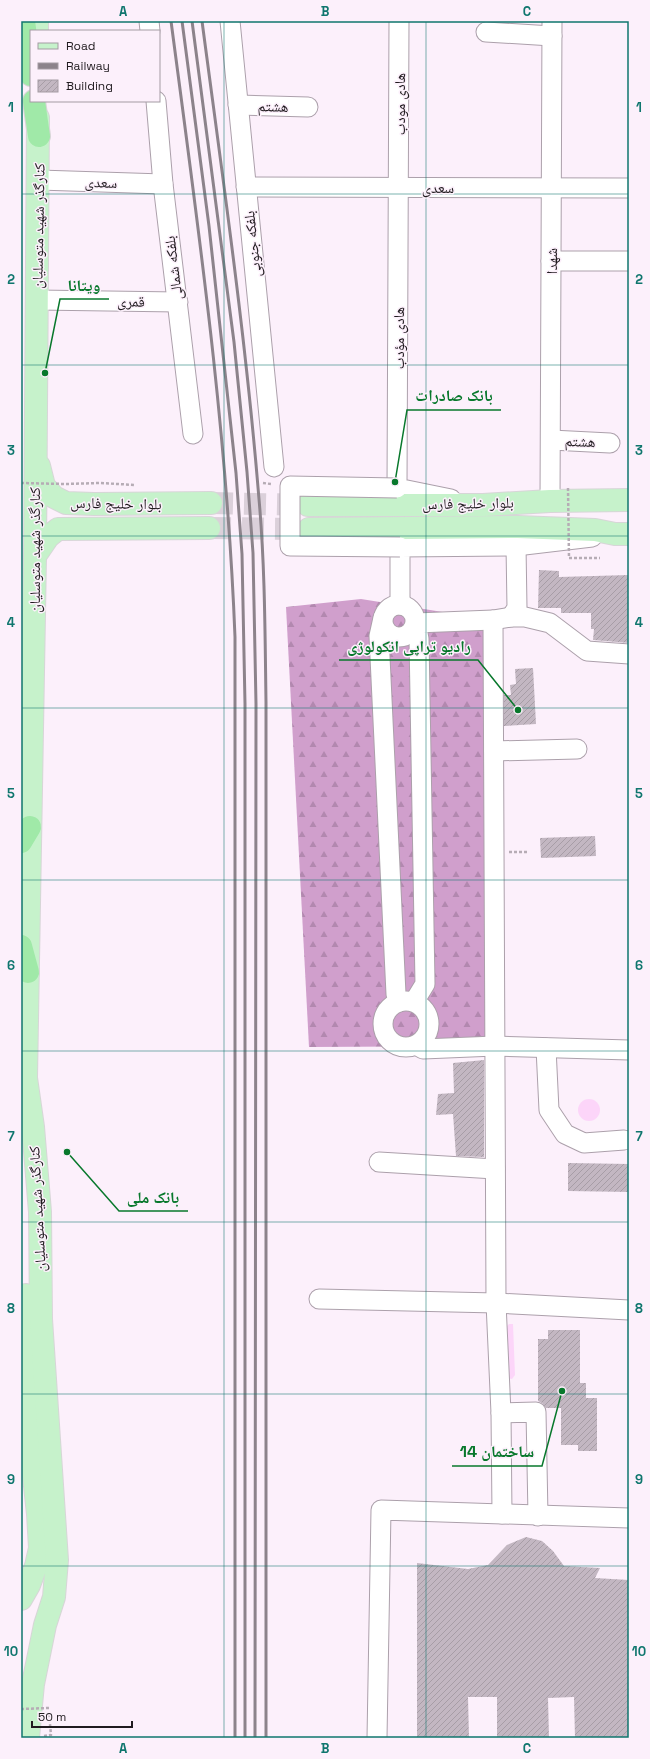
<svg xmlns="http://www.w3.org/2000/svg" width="650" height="1759" font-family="'Space Grotesk','Noto Naskh Arabic',sans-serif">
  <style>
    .green { fill: #fcd5f9 }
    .forest { fill: url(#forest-firs) }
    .building { fill: url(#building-hatch) }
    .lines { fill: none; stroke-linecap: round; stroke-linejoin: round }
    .major-tunnel { stroke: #dbd0da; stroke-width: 22; stroke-dasharray: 22 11; stroke-linecap: butt }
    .minor-casing { stroke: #aca0ab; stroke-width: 21 }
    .major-casing { stroke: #d7d6d7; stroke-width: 24 }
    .highway-casing { stroke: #d7d6d7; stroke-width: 24 }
    .path { stroke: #b6acb5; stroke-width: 2.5; stroke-dasharray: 3 2; stroke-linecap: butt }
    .minor { stroke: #fff; stroke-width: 19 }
    .major { stroke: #c6f2cb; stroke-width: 22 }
    .highway { stroke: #a0e9a8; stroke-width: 22 }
    .rail { stroke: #8c838b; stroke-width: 3 }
    .minor-bridge-casing { stroke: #aca0ab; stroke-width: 21; stroke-linecap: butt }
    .path-bridge { stroke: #b6acb5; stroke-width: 2.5; stroke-dasharray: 3 2; stroke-linecap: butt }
    .minor-bridge { stroke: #fff; stroke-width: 19 }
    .grid { fill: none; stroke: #0f766e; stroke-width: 1; stroke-opacity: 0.55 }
    .labels { text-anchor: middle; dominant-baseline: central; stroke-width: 3; stroke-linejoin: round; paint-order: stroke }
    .street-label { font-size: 15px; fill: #201b1f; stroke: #fcf0fb }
    .leader { fill: none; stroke: #08782c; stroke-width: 1.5 }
    .callout-dot { fill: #08782c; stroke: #fcf0fb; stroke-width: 1.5 }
    .callout-label { font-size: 16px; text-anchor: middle; font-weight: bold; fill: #08782c; stroke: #fcf0fb; stroke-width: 3; stroke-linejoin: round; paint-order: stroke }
    .neatline { fill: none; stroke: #0f766e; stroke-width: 1.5 }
    .grid-label { font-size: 13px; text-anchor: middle; font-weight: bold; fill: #0f766e }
  </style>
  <defs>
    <pattern id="forest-firs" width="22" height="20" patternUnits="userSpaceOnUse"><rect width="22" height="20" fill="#d09fcc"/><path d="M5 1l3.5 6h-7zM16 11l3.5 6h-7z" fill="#b288af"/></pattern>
    <pattern id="building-hatch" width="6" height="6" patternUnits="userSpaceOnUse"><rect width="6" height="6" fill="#c3b7c2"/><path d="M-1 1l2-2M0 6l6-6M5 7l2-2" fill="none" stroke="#a79da6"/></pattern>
  </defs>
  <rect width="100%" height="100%" fill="#fcf0fb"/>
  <g class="green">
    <circle cx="589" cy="1110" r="11"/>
    <path d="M 509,1324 L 513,1324 L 515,1375 L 512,1379 L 507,1378 L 506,1327 Z"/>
  </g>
  <path class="forest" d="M 361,599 L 493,620 L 495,1046 L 309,1047 L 286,607 Z"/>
  <g class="building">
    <path d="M 539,570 L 559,571 L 559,577 L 629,575 L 629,643 L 593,640 L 594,629 L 591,629 L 591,613 L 561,613 L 561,608 L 538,608 Z"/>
    <path d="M 533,668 L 536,724 L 504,726 L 504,695 L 511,695 L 510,685 L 516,684 L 515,669 Z"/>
    <path d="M 595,836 L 596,856 L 541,858 L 540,838 Z"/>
    <path d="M 484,1060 L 484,1157 L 456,1156 L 453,1114 L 436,1115 L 438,1094 L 454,1093 L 453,1063 Z"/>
    <path d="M 568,1163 L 629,1164 L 629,1192 L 568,1191 Z"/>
    <path d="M 548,1330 L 580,1330 L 580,1383 L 586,1383 L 586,1398 L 597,1398 L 597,1451 L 578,1451 L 578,1445 L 561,1445 L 561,1408 L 546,1408 L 542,1403 L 538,1401 L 538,1339 L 548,1339 Z"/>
    <path d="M 526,1537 L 542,1541 L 553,1551 L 564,1566 L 600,1568 L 595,1578 L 629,1580 L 629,1738 L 575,1738 L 574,1697 L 548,1698 L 549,1738 L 497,1738 L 497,1697 L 468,1697 L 469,1738 L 417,1738 L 417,1563 L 468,1569 L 488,1565 L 507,1545 Z"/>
  </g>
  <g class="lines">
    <g class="major-tunnel">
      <path d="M 211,503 L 308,505"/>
      <path d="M 209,528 L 309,529"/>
    </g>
    <g class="minor-casing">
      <g id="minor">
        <path d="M 149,21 L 150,31"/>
        <path d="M 230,21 L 274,467"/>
        <path d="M 399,21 L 397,488 L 451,499"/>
        <path d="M 486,32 L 552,36"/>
        <path d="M 156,101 L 163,184 L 193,434"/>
        <path d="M 238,105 L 308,107"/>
        <path d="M 39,180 L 163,184"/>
        <path d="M 246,187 L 629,188"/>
        <path d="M 551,261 L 628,261"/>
        <path d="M 37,300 L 178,302"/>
        <path d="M 551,440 L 610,443"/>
        <path d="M 550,501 L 552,21"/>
        <circle cx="399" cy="621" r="16"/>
        <path d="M 400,605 L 400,547 L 516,546 L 592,537"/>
        <path d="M 511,617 L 517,608 L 516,546"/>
        <path d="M 383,618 L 379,636 L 396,994 L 399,1002"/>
        <path d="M 493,620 L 496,1303 L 501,1413 L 502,1514"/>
        <path d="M 494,751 L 577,749"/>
        <circle cx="406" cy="1024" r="23"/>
        <path d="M 414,1002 L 425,984 L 419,639 L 416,623 L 493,620 L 511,617 L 525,617 L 550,623 L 587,651 L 629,654"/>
        <path d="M 416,1045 L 423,1049 L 495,1046 L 629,1050"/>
        <path d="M 546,1048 L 549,1110 L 565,1134 L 584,1143 L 624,1140"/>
        <path d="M 379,1162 L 495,1169"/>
        <path d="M 319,1299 L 496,1303 L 629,1310"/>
        <path d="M 501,1413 L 536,1412 L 538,1516"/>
        <path d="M 377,1738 L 381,1510 L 629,1518"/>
      </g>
    </g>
    <g class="major-casing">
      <g id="major">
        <path d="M 37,21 L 37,31"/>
        <path d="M 39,466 L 44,486 L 54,497 L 66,503 L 94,504 L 211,503"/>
        <path d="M 308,505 L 483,505 L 550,501 L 629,500"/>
        <path d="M 309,529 L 518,527 L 595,530 L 615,534 L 629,534"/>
        <path d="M 35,556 L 48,537 L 58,529 L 209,528"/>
        <path d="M 21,1599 L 29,1585 L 36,1566 L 40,1548 L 38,1514 L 26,1401 L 26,1295"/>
        <path d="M 28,1738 L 33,1684 L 45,1625 L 54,1597 L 57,1560 L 41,1319 L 40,1212 L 33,1127 L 26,1078 L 35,556 L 38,118"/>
      </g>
    </g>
    <g class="highway-casing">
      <g id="highway">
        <path d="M 24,21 L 31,75"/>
        <path d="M 34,101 L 39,136"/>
        <path d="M 21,842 L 30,827"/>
        <path d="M 21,946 L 28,972"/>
      </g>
    </g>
    <g class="path">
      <path d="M 263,483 L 271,484"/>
      <path d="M 66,484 L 100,483 L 135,485"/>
      <path d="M 569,558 L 600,558"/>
      <path d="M 509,852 L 529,852"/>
      <path d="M 44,1736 L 51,1735 L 49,1713"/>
    </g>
    <use href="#minor" class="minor"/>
    <use href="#major" class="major"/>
    <use href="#highway" class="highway"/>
    <g class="rail">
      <path d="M 171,21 C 198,226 227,430 235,637 L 235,1738"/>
      <path d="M 182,21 L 209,226 L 236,473 L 242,554 L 245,704 L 245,1738"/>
      <path d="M 192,21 L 234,342 L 247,472 L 253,553 L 256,704 L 255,1738"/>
      <path d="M 202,21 C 223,180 246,339 259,499 C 265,566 265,634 266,702 L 266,1738"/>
    </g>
    <g class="minor-bridge-casing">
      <path id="minor-bridge" d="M 397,488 L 290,486 L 290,546 L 400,547"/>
    </g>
    <g class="path-bridge">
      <path d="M 21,483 L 65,484"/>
      <path d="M 568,488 L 569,558"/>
      <path d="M 21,1709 L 49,1708"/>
    </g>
    <use href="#minor-bridge" class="minor-bridge"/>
  </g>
  <path class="grid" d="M 224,21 L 224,1738M 426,21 L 426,1738M 21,194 L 629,194M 21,365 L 629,365M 21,536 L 629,536M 21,708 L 629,708M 21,880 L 629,880M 21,1051 L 629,1051M 21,1222 L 629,1222M 21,1394 L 629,1394M 21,1566 L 629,1566"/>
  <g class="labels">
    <g class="street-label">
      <text transform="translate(399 104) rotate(-90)">هادی مودب</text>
      <text transform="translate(273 106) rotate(1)">هشتم</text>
      <text transform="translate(101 182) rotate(2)">سعدی</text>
      <text x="438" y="187">سعدی</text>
      <text transform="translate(38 226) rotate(-89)">کنارگذر شهید متوسلیان</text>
      <text transform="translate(252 244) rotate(-96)">بلفکه جنوبی</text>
      <text transform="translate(551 261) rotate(-90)">شهدا</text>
      <text transform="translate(173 268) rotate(-97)">بلفکه شمالی</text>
      <text transform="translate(131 301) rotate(1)">قمری</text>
      <text transform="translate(398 338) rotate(-90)">هادی مؤدب</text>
      <text transform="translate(580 441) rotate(2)">هشتم</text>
      <text transform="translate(116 503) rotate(1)">بلوار خلیج فارس</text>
      <text transform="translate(468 503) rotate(-1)">بلوار خلیج فارس</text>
      <text transform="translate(34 550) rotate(-90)">کنارگذر شهید متوسلیان</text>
      <text transform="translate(37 1209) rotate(-93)">کنارگذر شهید متوسلیان</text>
    </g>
  </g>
  <path class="leader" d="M45 373L60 299H109M395 482L407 410H501M518 710L478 660H339M67 1152L119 1211H188M562 1391L542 1466H452"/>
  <g class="callout-dot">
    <circle cx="45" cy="373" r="4"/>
    <circle cx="395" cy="482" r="4"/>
    <circle cx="518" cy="710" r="4"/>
    <circle cx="67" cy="1152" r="4"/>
    <circle cx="562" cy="1391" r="4"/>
  </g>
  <g class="callout-label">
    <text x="84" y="291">ویتانا</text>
    <text x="454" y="401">بانک صادرات</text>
    <text x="409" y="652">رادیو تراپی انکولوژی</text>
    <text x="153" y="1203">بانک ملی</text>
    <text x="497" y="1457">ساختمان 14</text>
  </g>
  <rect width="650" height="1759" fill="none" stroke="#fcf0fb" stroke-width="44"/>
  <rect x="30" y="30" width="130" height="72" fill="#fcf0fb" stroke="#a49ba3"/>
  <rect x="38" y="43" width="20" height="6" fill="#c6f2cb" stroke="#a49ba3"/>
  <text x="66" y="50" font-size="12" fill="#201b1f">Road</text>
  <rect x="38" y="63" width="20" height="6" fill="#8c838b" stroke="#a49ba3"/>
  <text x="66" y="70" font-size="12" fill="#201b1f">Railway</text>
  <rect x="38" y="80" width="20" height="12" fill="url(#building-hatch)" stroke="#a49ba3"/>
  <text x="66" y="90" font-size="12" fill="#201b1f">Building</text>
  <path d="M32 1721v6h100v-6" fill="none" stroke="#201b1f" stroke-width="2"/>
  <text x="38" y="1721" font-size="12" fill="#201b1f" stroke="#fcf0fb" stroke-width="3" paint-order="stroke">50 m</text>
  <rect x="22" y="22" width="606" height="1715" class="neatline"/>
  <g class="grid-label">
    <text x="123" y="16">A</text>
    <text x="325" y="16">B</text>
    <text x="527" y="16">C</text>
    <text x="11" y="112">1</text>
    <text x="639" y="112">1</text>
    <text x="11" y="284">2</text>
    <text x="639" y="284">2</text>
    <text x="11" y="455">3</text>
    <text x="639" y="455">3</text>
    <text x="11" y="627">4</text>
    <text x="639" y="627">4</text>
    <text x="11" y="798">5</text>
    <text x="639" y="798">5</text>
    <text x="11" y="970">6</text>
    <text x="639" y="970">6</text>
    <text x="11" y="1141">7</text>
    <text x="639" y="1141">7</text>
    <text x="11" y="1313">8</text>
    <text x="639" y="1313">8</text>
    <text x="11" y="1484">9</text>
    <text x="639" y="1484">9</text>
    <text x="11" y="1656">10</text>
    <text x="639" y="1656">10</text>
    <text x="123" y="1753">A</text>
    <text x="325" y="1753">B</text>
    <text x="527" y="1753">C</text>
  </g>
</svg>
